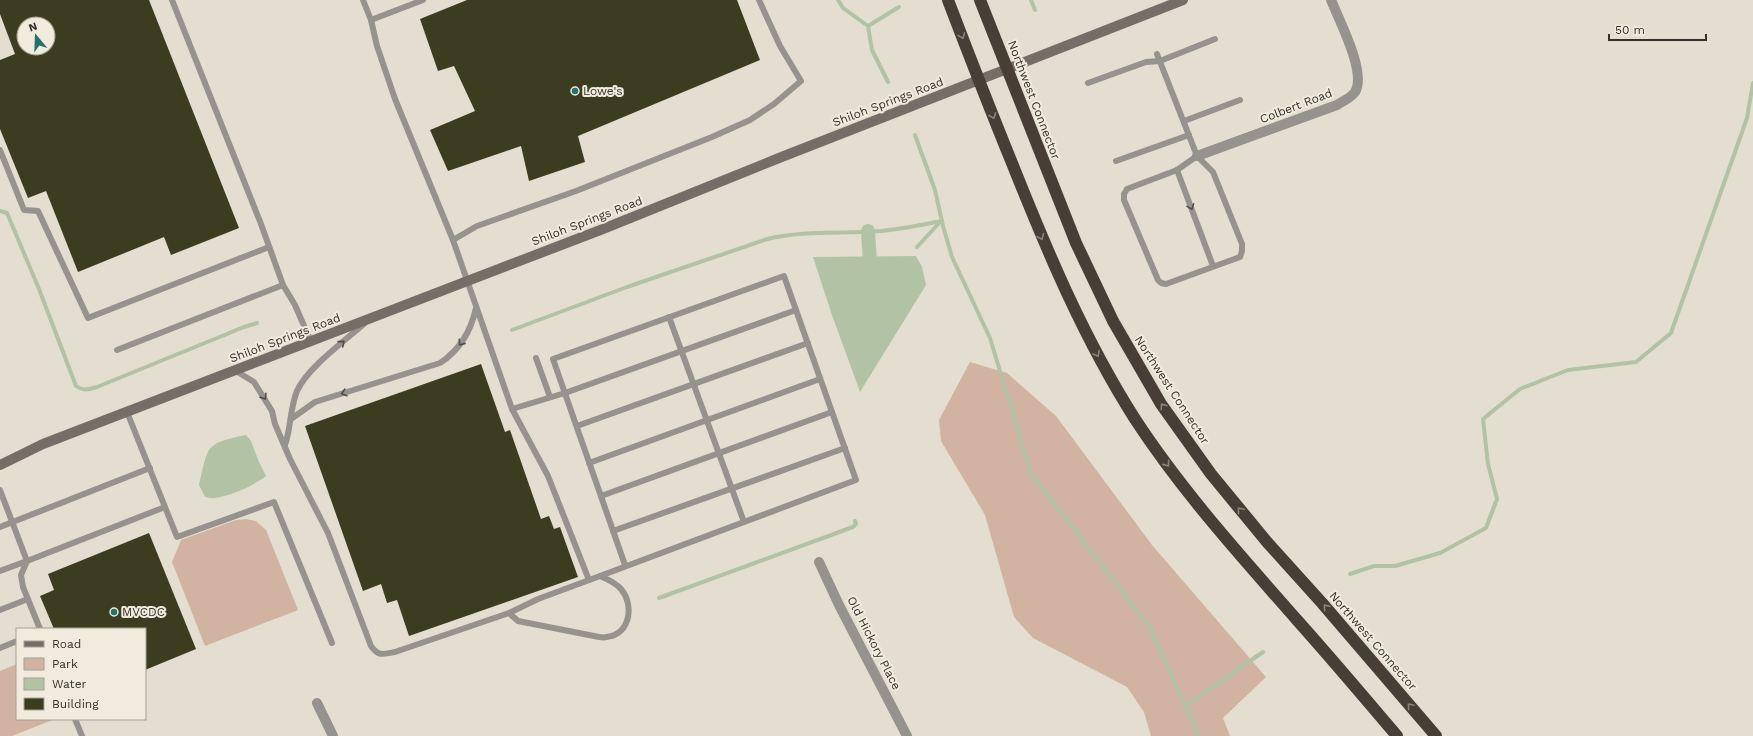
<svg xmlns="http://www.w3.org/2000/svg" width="1753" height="736" font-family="'Work Sans',sans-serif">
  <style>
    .green { fill: #d2b3a1 }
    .water { fill: #b2c3a5 }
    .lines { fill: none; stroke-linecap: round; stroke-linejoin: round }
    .stream { stroke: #b2c3a5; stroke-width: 4 }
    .canal { stroke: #b2c3a5; stroke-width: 14 }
    .building { fill: #3b3c20; fill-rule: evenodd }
    .lane { stroke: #96928d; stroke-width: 6 }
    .street { stroke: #96928d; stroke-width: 10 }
    .secondary { stroke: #746e67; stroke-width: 10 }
    .highway { stroke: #473f35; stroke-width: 12 }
    .oneway { stroke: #8b8478 }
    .oneway2 { stroke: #504e48 }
    .poi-dot { fill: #26706e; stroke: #f0ebdd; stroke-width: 1.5 }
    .labels { text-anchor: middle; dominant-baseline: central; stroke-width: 4; stroke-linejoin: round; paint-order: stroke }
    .poi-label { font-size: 12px; fill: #32312b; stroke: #f0ebdd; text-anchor: start }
    .street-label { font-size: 12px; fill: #32312b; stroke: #f0ebdd }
  </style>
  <rect width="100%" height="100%" fill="#e3ded0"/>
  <g class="green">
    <path d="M 970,362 L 1007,373 L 1056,416 L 1152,545 L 1266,677 L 1223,718 L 1230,736 L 1151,736 L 1144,712 L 1127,687 L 1033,638 L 1014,617 L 985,515 L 941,441 L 939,420 Z"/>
    <path d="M 246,519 L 256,521 L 266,530 L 298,610 L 205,646 L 172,562 L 181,540 L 236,520 Z"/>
    <path d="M 17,664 L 17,719 L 55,719 L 12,736 L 0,736 L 0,671 Z"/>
  </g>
  <g class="water">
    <path d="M 916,256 L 922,267 L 926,285 L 860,392 L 832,315 L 813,257 Z"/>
    <path d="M 246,435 L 251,441 L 259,462 L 266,476 C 255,485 229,497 214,498 C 212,499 208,497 205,497 L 199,485 C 209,445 204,444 246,435 Z"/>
  </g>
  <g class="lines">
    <g class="stream">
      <path d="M 838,0 L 843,8 L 868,26 L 872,50 L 888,82"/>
      <path d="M 1031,0 L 1035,10"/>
      <path d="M 868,26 L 899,7"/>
      <path d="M 915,135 L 935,190 L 943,226 L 952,257 L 990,338 L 1031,474 L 1149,626 L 1199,736"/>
      <path d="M 0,211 L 7,213 L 39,289 L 76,386 C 84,392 89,389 97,387 L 244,327 L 257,323"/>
      <path d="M 917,247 L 941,221"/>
      <path d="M 512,330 L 627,287 L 767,239 C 804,230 842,234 881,231 C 901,229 922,225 942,221"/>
      <path d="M 1350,574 L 1374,566 L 1395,566 L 1440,553 L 1486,528 L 1497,499 L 1488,464 L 1483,419 L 1520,389 L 1568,370 L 1636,362 L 1671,333 L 1747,118 L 1753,83"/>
      <path d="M 659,598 L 853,527 L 856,524 L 855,521"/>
      <path d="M 1185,706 L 1263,652"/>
    </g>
    <path class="canal" d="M 868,231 L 870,263"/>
  </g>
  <g class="building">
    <path d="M 0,0 L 149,0 L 239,228 L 171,255 L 164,237 L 78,272 L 46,191 L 28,198 L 0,129 L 0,60 L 15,54 L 0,14 ZM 24,24 L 48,24 L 48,48 L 24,48 Z"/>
    <path d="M 467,0 L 737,0 L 760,60 L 578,136 L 585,162 L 529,181 L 521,146 L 448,171 L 430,130 L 475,111 L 454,66 L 438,71 L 420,19 Z"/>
    <path d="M 481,364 L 505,432 L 510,430 L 541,519 L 549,516 L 554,529 L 560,527 L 578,577 L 409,636 L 397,600 L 387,603 L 381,584 L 363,591 L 305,426 Z"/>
    <path d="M 149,533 L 196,649 L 145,670 L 145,629 L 54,629 L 40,596 L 54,590 L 48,574 Z"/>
  </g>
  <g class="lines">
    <g class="lane">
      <path d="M 172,0 L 261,224 L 283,285 L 295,305 L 311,342"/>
      <path d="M 363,0 L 371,20 L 377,46 L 395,99 L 453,240 L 512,409 L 548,476 L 589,580"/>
      <path d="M 371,20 L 423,0"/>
      <path d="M 1157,54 L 1197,156 L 1213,172 L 1242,244 L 1242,251 L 1240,257 L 1166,284 L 1161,283 L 1158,280 L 1124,200 L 1124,194 L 1127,189 L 1177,170 L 1197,156"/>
      <path d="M 1088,83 L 1146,62 L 1160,61 L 1215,39"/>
      <path d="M 1184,121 L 1240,100"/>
      <path d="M 0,150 L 24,210 L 38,211 L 88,318 L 269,247"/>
      <path d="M 1116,161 L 1189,135"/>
      <path d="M 1177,170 L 1213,266"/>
      <path d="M 453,240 L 477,226 L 576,191 L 712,137 L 750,120 L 774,104 L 801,81 L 780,46 L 759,0"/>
      <path d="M 669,317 L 744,522"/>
      <path d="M 117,350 L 283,285"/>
      <path d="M 536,358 L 550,397"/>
      <path d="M 236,371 L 254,382 L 272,411 L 275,424 L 290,459 L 328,533 L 371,646 C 379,657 383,654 395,652 L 509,613 L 538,599 L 600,576 C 607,579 615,582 621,589 C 634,604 631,634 607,637 C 603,638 598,637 594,636 L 518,621 L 509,613"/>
      <path d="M 512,409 L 565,393 L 796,310"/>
      <path d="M 291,419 L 315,402 L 440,363 C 460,350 471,331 476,308"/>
      <path d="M 577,426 L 808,343"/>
      <path d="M 285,445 C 291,428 290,408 297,391 C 307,368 346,340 365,323"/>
      <path d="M 589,463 L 820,379"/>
      <path d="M 0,490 L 27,561 L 0,571"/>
      <path d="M 601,496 L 832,412"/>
      <path d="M 165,507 L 177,537 L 274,502 L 332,643"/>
      <path d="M 0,527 L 150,468"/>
      <path d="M 613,531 L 845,448"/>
      <path d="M 600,576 L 856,480 L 784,276 L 553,359 L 625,565"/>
      <path d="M 0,610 L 28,599"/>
      <path d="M 40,629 L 23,587 L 21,575 L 27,561 L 165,507 L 127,412"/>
      <path d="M 0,648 L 17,641"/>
      <path d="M 75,719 L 82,736"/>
    </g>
    <g class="street">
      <path d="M 1197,156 L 1337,105 C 1343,101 1351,98 1355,92 C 1367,73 1339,20 1331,0"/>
      <path d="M 819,562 L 839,605 L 907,736"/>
      <path d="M 317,703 L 333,736"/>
    </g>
    <path class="secondary" d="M 0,465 L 43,444 L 603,229 L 779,158 L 1183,0"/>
    <g class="highway">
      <path d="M 948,0 C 969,55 990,109 1012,163 C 1047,251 1084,339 1135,419 C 1182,491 1240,555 1297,620 C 1331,658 1364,697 1397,736"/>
      <path d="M 980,0 L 1076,243 L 1113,321 L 1161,404 L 1211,474 L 1267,542 L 1322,603 L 1436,736"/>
    </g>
  </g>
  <defs><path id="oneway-chevron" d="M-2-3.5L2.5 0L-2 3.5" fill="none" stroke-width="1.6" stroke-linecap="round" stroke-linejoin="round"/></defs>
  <g class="oneway">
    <use href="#oneway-chevron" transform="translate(962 36) rotate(69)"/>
    <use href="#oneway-chevron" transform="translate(993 116) rotate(68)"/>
    <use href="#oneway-chevron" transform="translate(1041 237) rotate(68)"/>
    <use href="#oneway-chevron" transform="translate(1097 354) rotate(61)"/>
    <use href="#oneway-chevron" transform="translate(1163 406) rotate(-124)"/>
    <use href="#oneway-chevron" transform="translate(1167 464) rotate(55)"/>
    <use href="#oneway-chevron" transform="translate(1240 510) rotate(-130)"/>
    <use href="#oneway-chevron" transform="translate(1326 607) rotate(-131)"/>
    <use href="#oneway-chevron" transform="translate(1410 706) rotate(-130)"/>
  </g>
  <g class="oneway2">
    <use href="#oneway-chevron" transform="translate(1191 207) rotate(69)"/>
    <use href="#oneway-chevron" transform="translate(342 343) rotate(-41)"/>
    <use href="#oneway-chevron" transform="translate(461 343) rotate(125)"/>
    <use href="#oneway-chevron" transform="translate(344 393) rotate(163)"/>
    <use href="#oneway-chevron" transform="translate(264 397) rotate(57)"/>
  </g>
  <g class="poi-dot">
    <circle cx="575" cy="91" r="4"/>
    <circle cx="114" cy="612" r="4"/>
  </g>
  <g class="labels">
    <g class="poi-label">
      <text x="583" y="91">Lowe's</text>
      <text x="122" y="612">MVCDC</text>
    </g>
    <g class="street-label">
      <text transform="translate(1034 100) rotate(69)">Northwest Connector</text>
      <text transform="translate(888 102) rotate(-21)">Shiloh Springs Road</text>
      <text transform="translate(1296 106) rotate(-21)">Colbert Road</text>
      <text transform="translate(587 221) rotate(-21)">Shiloh Springs Road</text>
      <text transform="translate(285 338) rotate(-21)">Shiloh Springs Road</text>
      <text transform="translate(1172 390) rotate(57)">Northwest Connector</text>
      <text transform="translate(1373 641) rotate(49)">Northwest Connector</text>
      <text transform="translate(874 643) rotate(63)">Old Hickory Place</text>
    </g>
  </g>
  <rect x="16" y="628" width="130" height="92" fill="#f0ebdd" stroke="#a4a196"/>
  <rect x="24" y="641" width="20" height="6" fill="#746e67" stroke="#a4a196"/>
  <text x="52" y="648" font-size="12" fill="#32312b">Road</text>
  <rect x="24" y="658" width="20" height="12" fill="#d2b3a1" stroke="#a4a196"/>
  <text x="52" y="668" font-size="12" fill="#32312b">Park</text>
  <rect x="24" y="678" width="20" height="12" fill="#b2c3a5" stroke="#a4a196"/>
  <text x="52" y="688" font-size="12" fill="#32312b">Water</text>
  <rect x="24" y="698" width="20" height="12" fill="#3b3c20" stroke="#a4a196"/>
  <text x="52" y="708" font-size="12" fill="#32312b">Building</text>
  <g transform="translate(36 36) rotate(341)"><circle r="19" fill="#f0ebdd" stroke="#a4a196"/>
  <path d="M0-3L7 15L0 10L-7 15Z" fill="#26706e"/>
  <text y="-6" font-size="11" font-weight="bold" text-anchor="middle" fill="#32312b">N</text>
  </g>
  <path d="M1609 34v6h97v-6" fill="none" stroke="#32312b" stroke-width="2"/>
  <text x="1615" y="34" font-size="12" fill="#32312b" stroke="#f0ebdd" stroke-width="3" paint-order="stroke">50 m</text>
</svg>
